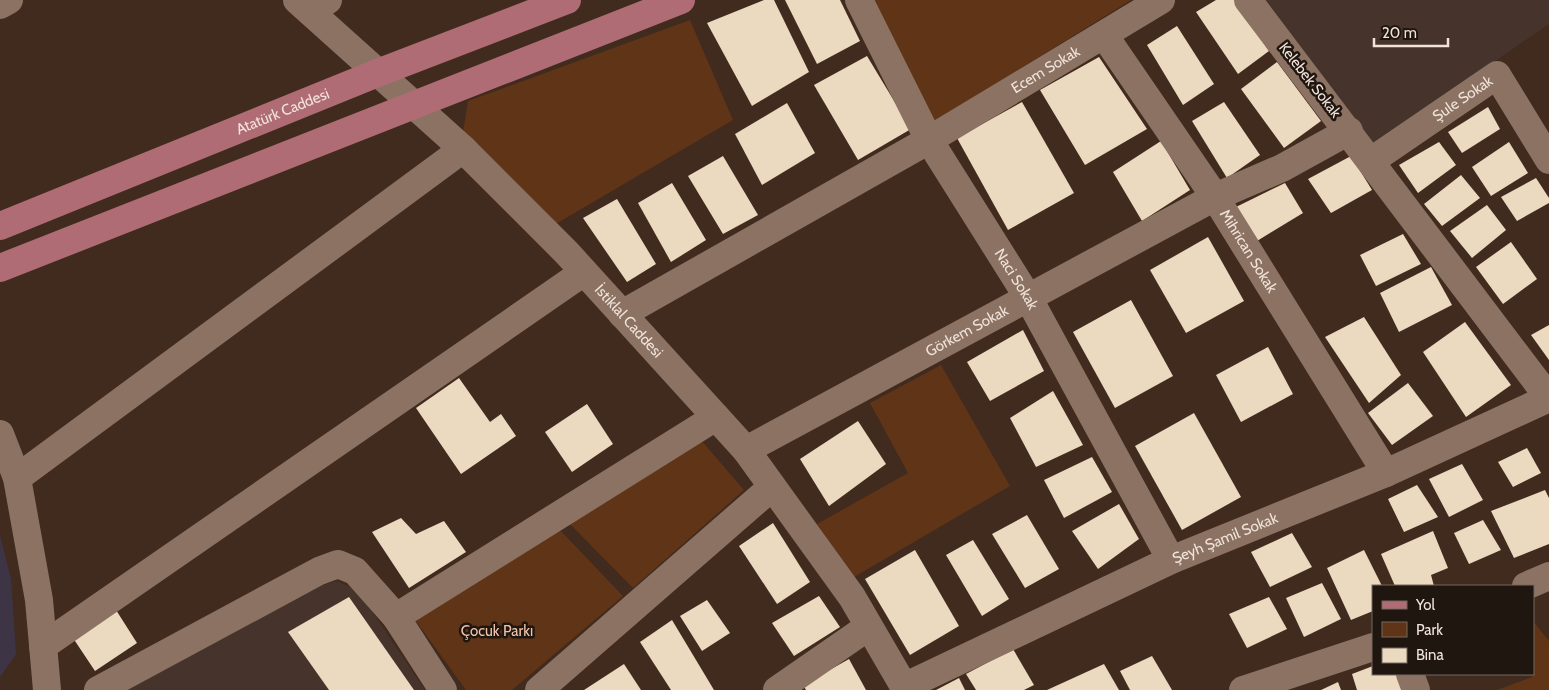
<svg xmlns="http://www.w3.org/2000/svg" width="1549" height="690" font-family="Cabin,sans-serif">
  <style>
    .commercial { fill: #3d3445 }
    .education { fill: #46342c }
    .green { fill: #5f3417 }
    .building { fill: #ebd9c0 }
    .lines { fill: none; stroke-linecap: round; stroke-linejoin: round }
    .minor { stroke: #8b7262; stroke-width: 28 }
    .tertiary { stroke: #8b7262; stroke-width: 28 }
    .primary { stroke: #b06c75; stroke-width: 28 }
    .labels { text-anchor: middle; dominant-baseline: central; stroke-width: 5; stroke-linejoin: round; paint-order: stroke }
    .street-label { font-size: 15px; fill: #f1e3da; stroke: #201610 }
    .park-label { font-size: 15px; fill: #f1c4aa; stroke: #201610 }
  </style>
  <rect width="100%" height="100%" fill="#412b1e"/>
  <path class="commercial" d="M 0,535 L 11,579 L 16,654 L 0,677 Z"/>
  <g class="education">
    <path d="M 1265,0 L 1549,0 L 1549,24 L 1373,145 Z"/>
    <path d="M 337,581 L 358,591 L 425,690 L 122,690 L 305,590 Z"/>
  </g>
  <g class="green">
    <path d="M 871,0 L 1131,0 L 934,122 Z"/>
    <path d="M 690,20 L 733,120 L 554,225 L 463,132 L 468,101 Z"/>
    <path d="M 941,365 L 1010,486 L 854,577 L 817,524 L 908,473 L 870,403 Z"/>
    <path d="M 700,439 L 744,490 L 633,588 L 569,523 Z"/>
    <path d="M 558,528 L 623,596 L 512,690 L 466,690 L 413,617 Z"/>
    <path d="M 1533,621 L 1549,641 L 1549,690 L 1497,690 L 1532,677 Z"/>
  </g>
  <g class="building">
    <path d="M 764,0 L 774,0 L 809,72 L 752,106 L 707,23 Z"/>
    <path d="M 785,0 L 840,0 L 860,41 L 817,64 Z"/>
    <path d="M 1216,0 L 1234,0 L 1269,51 L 1238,74 L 1196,12 Z"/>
    <path d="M 1177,26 L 1214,84 L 1183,105 L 1147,45 Z"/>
    <path d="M 867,56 L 911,129 L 858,160 L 814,85 Z"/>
    <path d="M 1099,57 L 1147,129 L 1085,165 L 1040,90 Z"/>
    <path d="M 1277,62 L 1321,121 L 1284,148 L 1241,89 Z"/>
    <path d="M 1022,102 L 1074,193 L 1008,230 L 957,138 Z"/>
    <path d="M 1224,102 L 1260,155 L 1227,178 L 1192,121 Z"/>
    <path d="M 787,103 L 815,153 L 762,185 L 735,134 Z"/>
    <path d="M 1488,107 L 1500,129 L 1462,153 L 1448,132 Z"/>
    <path d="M 1161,141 L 1190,190 L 1142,221 L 1113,172 Z"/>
    <path d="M 1439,142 L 1456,165 L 1418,193 L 1399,165 Z"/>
    <path d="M 1509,142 L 1528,173 L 1491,196 L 1472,167 Z"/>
    <path d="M 723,156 L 758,215 L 723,234 L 688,176 Z"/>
    <path d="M 1351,156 L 1372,190 L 1331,213 L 1308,179 Z"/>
    <path d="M 1461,175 L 1480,198 L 1442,226 L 1424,204 Z"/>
    <path d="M 1536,178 L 1549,198 L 1549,203 L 1517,221 L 1501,197 Z"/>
    <path d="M 672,183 L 706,240 L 671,262 L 638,203 Z"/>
    <path d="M 1285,183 L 1303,213 L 1257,241 L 1236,207 Z"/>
    <path d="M 617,199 L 656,264 L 627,282 L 583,218 Z"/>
    <path d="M 1487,205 L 1506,230 L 1472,258 L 1450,231 Z"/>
    <path d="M 1403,234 L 1421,264 L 1376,286 L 1360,255 Z"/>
    <path d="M 1208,237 L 1244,301 L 1186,333 L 1150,270 Z"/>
    <path d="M 1511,242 L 1537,279 L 1503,304 L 1476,267 Z"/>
    <path d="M 1431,267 L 1452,305 L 1399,332 L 1380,293 Z"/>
    <path d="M 1131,300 L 1173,376 L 1115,408 L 1073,332 Z"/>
    <path d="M 1364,317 L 1401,375 L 1369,403 L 1325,337 Z"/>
    <path d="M 1465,322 L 1511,385 L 1466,417 L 1423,352 Z"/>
    <path d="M 1549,325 L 1549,360 L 1531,335 Z"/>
    <path d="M 1023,330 L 1044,371 L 990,401 L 967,362 Z"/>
    <path d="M 1268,347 L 1293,394 L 1241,422 L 1216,375 Z"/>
    <path d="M 459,378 L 490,422 L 501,414 L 516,436 L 461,474 L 416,408 Z"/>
    <path d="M 1408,383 L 1433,416 L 1392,445 L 1368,413 Z"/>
    <path d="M 1053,391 L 1083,445 L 1036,467 L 1010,418 Z"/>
    <path d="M 587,404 L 613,444 L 572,472 L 545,432 Z"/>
    <path d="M 1194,413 L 1241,497 L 1182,530 L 1135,446 Z"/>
    <path d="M 858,421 L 886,464 L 829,506 L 800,459 Z"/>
    <path d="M 1527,448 L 1541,473 L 1513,487 L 1498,462 Z"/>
    <path d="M 1092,457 L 1112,492 L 1064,518 L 1044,480 Z"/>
    <path d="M 1462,464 L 1483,500 L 1449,517 L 1429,479 Z"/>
    <path d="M 1417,485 L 1438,517 L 1404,532 L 1388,499 Z"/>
    <path d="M 1545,490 L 1549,498 L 1549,544 L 1514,558 L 1491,511 Z"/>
    <path d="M 1119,504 L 1139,539 L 1098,569 L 1072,531 Z"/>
    <path d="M 1027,515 L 1059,569 L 1025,588 L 992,534 Z"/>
    <path d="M 401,518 L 416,534 L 444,521 L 466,552 L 409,588 L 372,532 Z"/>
    <path d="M 1483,520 L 1501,550 L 1469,564 L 1454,533 Z"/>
    <path d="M 773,523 L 810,582 L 777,604 L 739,546 Z"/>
    <path d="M 1433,531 L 1448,568 L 1431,575 L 1434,586 L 1395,586 L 1381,554 Z"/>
    <path d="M 1292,533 L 1312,567 L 1270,587 L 1251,552 Z"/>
    <path d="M 973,540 L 1009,599 L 982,616 L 946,555 Z"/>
    <path d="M 915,550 L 959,626 L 910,655 L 865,579 Z"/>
    <path d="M 1364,550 L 1382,586 L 1373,586 L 1373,611 L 1351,620 L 1327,568 Z"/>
    <path d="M 1322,583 L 1341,619 L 1304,637 L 1286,598 Z"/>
    <path d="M 819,596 L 840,627 L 794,656 L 772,623 Z"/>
    <path d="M 349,597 L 414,690 L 329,690 L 288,632 Z"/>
    <path d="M 1269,597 L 1287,629 L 1247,648 L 1229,614 Z"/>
    <path d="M 707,600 L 730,633 L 702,651 L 680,616 Z"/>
    <path d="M 116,610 L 137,643 L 95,671 L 73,638 Z"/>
    <path d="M 672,620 L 714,690 L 671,690 L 640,642 Z"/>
    <path d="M 1013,649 L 1034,685 L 1024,690 L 976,690 L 966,674 Z"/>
    <path d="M 1152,656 L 1172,690 L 1130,690 L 1120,671 Z"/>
    <path d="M 849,659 L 866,690 L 806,690 L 803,685 Z"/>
    <path d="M 624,664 L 641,690 L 584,690 Z"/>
    <path d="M 1104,664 L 1119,690 L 1047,690 Z"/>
    <path d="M 1373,666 L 1373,674 L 1400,674 L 1406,690 L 1357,690 L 1352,674 Z"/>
    <path d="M 959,678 L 965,690 L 936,690 Z"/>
    <path d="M 1338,682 L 1341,690 L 1321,690 Z"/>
  </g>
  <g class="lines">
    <g class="minor">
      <path id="s1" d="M 859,0 L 929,140 L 1029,299 L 1171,560"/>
      <path d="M 0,5 L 9,0"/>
      <path d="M 311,12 L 328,0"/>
      <path id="s2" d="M 1104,35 L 1215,197 L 1386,473"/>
      <path id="s3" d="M 1371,161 L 1497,75 L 1549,160"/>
      <path id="s4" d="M 622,314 L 929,140 L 1161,0"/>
      <path d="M 0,434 L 17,478 L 39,600 L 47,690"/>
      <path id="s5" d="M 746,450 L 1215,197 L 1282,168 L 1349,131"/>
      <path d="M 17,478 L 463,149"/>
      <path d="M 1526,586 L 1549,576"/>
      <path d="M 396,617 L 716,417"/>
      <path d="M 43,646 L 584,272"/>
      <path d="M 1410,674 L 1416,690"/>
      <path id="s6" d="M 904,687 L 1171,560 L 1386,473 L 1549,398 L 1248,0"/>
      <path d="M 98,690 L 319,571 L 338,564 L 355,571 L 396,617 L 443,690"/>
      <path d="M 539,690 L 772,487"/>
      <path d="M 777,690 L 868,627"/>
      <path d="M 1243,690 L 1373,647"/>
    </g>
    <path class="tertiary" id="s7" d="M 297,0 L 463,149 L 567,253 L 746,450 L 852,597 L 906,690"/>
    <g class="primary">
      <path id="s8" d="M 0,226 L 380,72 L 567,0"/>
      <path d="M 0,268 L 681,0"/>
    </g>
  </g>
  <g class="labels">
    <g class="street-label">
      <text stroke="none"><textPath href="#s4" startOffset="489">Ecem Sokak</textPath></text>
      <text transform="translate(1310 80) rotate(52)">Kelebek Sokak</text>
      <text stroke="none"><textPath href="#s3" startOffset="111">Şule Sokak</textPath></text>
      <text stroke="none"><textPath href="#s8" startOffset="305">Atatürk Caddesi</textPath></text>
      <text stroke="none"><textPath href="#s2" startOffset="260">Mihrican Sokak</textPath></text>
      <text stroke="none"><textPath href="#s1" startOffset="321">Naci Sokak</textPath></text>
      <text stroke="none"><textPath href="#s7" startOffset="462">İstiklal Caddesi</textPath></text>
      <text stroke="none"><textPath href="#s5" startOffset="251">Görkem Sokak</textPath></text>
      <text stroke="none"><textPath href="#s6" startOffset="354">Şeyh Şamil Sokak</textPath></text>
    </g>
    <g class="park-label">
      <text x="497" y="631">Çocuk Parkı</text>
    </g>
  </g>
  <rect x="1372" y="585" width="162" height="90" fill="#201610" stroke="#746861"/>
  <rect x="1382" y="601" width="25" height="8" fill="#b06c75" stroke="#746861"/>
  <text x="1416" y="610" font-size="15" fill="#f1e3da">Yol</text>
  <rect x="1382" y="622" width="25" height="15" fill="#5f3417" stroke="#746861"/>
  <text x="1416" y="635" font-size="15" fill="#f1e3da">Park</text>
  <rect x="1382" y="648" width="25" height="15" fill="#ebd9c0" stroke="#746861"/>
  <text x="1416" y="660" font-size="15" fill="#f1e3da">Bina</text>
  <path d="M1374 38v8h74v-8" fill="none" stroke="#f1e3da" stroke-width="2.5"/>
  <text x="1382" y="38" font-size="15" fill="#f1e3da" stroke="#201610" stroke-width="4" paint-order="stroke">20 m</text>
</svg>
